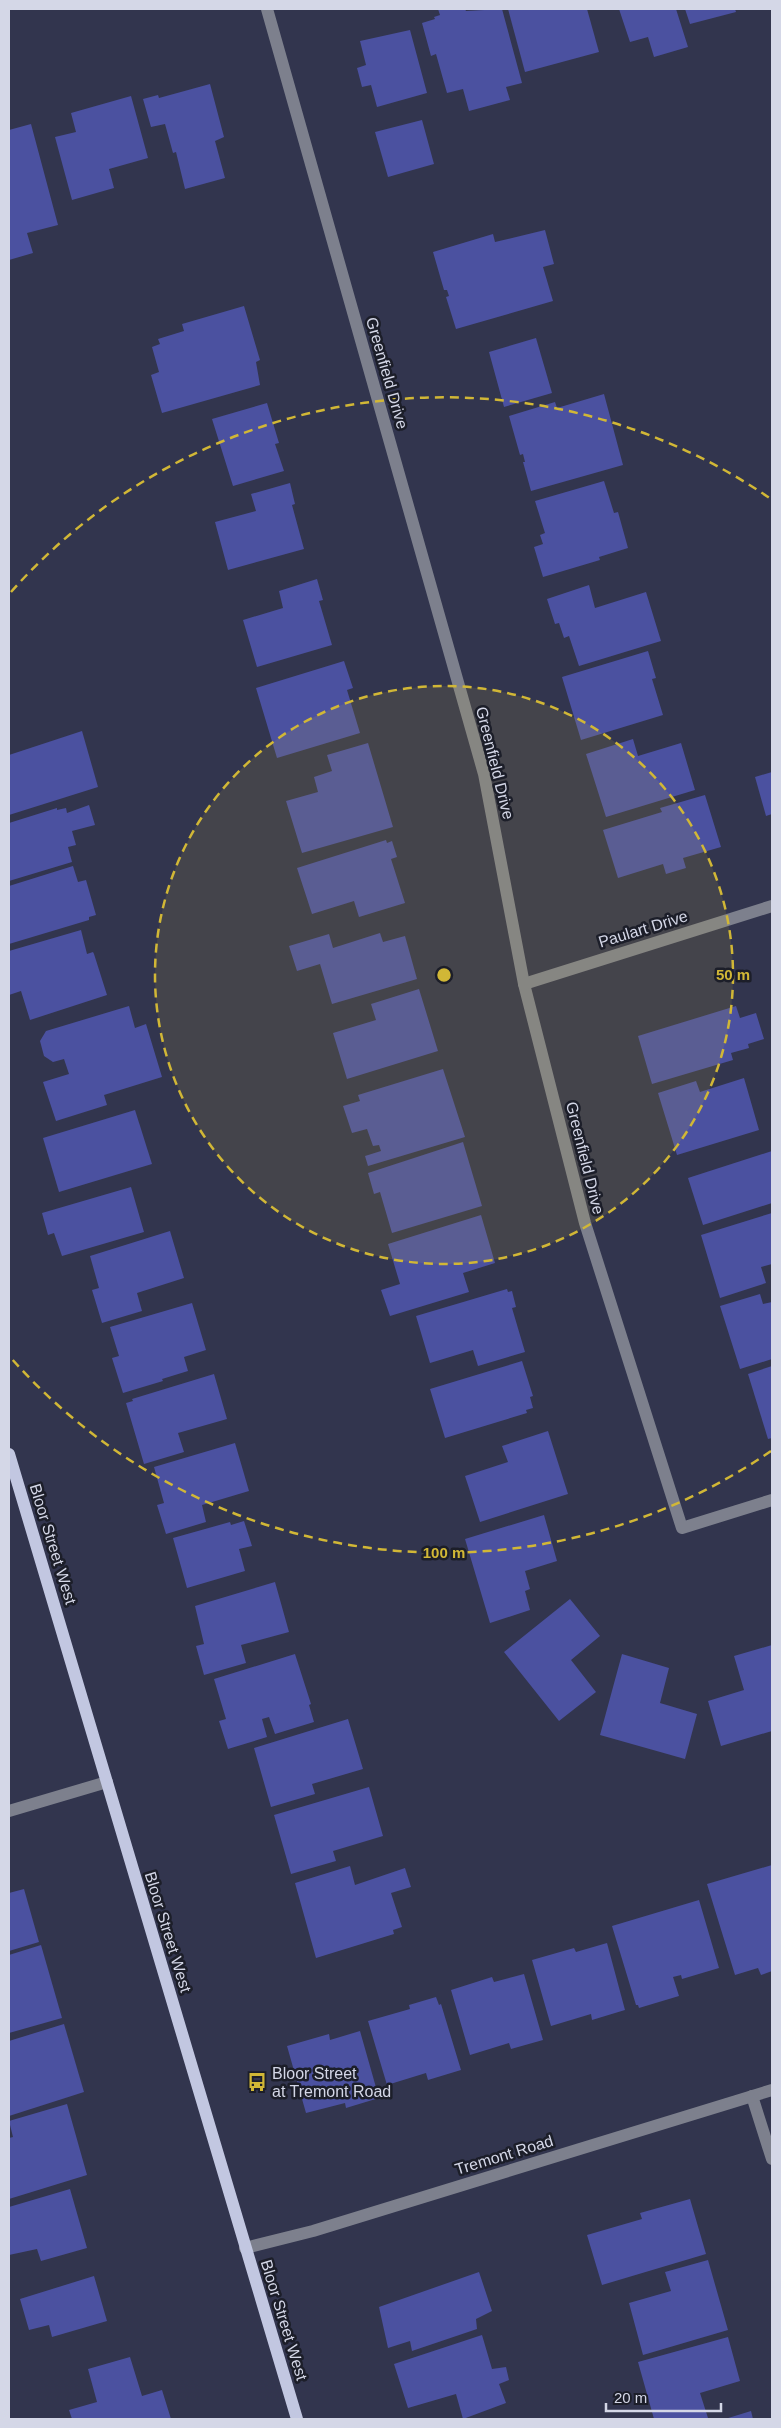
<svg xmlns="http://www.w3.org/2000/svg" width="781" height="2428" font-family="Arial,sans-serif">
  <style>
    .building { fill: #4b51a0 }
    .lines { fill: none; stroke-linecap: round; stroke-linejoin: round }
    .minor { stroke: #7d808d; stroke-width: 12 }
    .major { stroke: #c2c7e1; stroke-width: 12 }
    .ring { fill: none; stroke: #d1b736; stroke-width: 2.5; stroke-dasharray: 9 6 }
    .labels { text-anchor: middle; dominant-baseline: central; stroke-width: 5; stroke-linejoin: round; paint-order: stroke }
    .street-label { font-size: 16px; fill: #d4d7e7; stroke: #1c1e29 }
    .poi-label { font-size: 16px; fill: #d4d7e7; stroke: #1c1e29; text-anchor: start }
    .centre { fill: #d1b736; stroke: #1c1e29; stroke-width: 2.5 }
    .ring-label { font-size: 15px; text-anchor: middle; font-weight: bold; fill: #d1b736; stroke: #1c1e29; stroke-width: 5; stroke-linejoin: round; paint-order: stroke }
  </style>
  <rect width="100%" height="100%" fill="#32354e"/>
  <g class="building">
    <path d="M 438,9 L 465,9 L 466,11 L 502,9 L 522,83 L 506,87 L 510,100 L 469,111 L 463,89 L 447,93 L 436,54 L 431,56 L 422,23 L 435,19 L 434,17 L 440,15 Z"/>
    <path d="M 508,9 L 587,9 L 599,52 L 525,72 Z"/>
    <path d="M 619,9 L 676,9 L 688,47 L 654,57 L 648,37 L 630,42 Z"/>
    <path d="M 685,9 L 735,9 L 736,12 L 690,24 Z"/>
    <path d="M 410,30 L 427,93 L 377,107 L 371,85 L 362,87 L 357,68 L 366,65 L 360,41 Z"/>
    <path d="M 210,84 L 224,137 L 215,141 L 225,178 L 185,189 L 176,152 L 173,153 L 165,124 L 151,127 L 143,99 L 158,95 L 159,98 Z"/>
    <path d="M 131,96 L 148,158 L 109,169 L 114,188 L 72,200 L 55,137 L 76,132 L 71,113 Z"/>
    <path d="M 422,120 L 434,164 L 388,177 L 375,132 Z"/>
    <path d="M 31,124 L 58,225 L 27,233 L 33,253 L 9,260 L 9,130 Z"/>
    <path d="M 545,230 L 554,264 L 543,267 L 553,301 L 456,329 L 446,297 L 449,296 L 447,290 L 444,290 L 433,252 L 493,234 L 495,242 Z"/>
    <path d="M 244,306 L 260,360 L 256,362 L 260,385 L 162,413 L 151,375 L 159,372 L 152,347 L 160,344 L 158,339 L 184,331 L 182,324 Z"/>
    <path d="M 536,338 L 552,393 L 504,407 L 489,352 Z"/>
    <path d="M 604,394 L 623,465 L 531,491 L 523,462 L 525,462 L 523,454 L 520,455 L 509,416 L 555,402 L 557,408 Z"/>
    <path d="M 267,403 L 279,443 L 275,444 L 284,471 L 233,486 L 212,419 Z"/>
    <path d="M 604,481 L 614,513 L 618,512 L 628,548 L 599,557 L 600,560 L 543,577 L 534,547 L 543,544 L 540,535 L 545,533 L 535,501 Z"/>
    <path d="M 290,483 L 295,504 L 292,505 L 304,549 L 228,570 L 215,522 L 256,511 L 251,494 Z"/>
    <path d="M 317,579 L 323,600 L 319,601 L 332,645 L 257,667 L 243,620 L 283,608 L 279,591 Z"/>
    <path d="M 589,585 L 595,608 L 646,592 L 661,641 L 579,666 L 569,636 L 564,638 L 559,623 L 555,624 L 547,599 Z"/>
    <path d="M 648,651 L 656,678 L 652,679 L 663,715 L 581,740 L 562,677 Z"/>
    <path d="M 344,661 L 353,688 L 347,690 L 360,733 L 277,758 L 256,688 Z"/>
    <path d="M 82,731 L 98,787 L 9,815 L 9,755 Z"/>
    <path d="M 633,739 L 638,756 L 681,743 L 695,790 L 606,817 L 586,754 Z"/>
    <path d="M 368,743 L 393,827 L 302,853 L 286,801 L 318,792 L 314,777 L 332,771 L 327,755 Z"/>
    <path d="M 772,772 L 772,814 L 766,816 L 755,777 Z"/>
    <path d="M 705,795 L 721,847 L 683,858 L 686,868 L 666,874 L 663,864 L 618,878 L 603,830 L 662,812 L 660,808 Z"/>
    <path d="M 89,805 L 95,825 L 72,831 L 76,845 L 68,847 L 72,862 L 9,881 L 9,823 L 57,808 L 57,810 L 66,808 L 67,813 Z"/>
    <path d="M 386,840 L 387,843 L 392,841 L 397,857 L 391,859 L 405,903 L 359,917 L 354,901 L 312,914 L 297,868 Z"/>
    <path d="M 73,866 L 78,882 L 86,880 L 96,915 L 89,917 L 89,920 L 9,944 L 9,886 Z"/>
    <path d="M 81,930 L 87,954 L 93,952 L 94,954 L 107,995 L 30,1020 L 21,991 L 9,995 L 9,951 Z"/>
    <path d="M 380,933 L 383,942 L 405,936 L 417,979 L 332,1004 L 320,964 L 297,971 L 289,946 L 329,934 L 333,948 Z"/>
    <path d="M 419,989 L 438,1051 L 347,1079 L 333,1033 L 376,1020 L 371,1004 Z"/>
    <path d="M 129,1006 L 135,1028 L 146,1024 L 162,1077 L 104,1095 L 107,1105 L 56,1121 L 43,1082 L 69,1074 L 64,1059 L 53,1062 L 44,1056 L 40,1041 L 46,1031 Z"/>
    <path d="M 736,1006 L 740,1018 L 756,1013 L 764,1039 L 748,1044 L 749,1048 L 731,1053 L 733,1060 L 652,1084 L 638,1036 Z"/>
    <path d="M 443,1069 L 465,1137 L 368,1166 L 365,1156 L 381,1151 L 379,1145 L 373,1146 L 367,1129 L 352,1133 L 343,1106 L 360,1101 L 358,1095 Z"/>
    <path d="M 744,1078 L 759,1130 L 677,1155 L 658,1093 L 696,1081 L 700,1092 Z"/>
    <path d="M 135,1110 L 152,1164 L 59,1192 L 43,1138 Z"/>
    <path d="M 463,1142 L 482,1206 L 392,1233 L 380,1192 L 374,1194 L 368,1173 Z"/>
    <path d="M 772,1151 L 772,1203 L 703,1225 L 688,1178 Z"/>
    <path d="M 131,1187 L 144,1232 L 62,1256 L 54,1233 L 48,1235 L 42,1213 Z"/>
    <path d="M 772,1213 L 772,1264 L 761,1267 L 766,1283 L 720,1298 L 701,1235 Z"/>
    <path d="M 481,1215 L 495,1263 L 463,1273 L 469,1292 L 390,1316 L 381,1290 L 400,1284 L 388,1244 Z"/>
    <path d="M 170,1231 L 184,1278 L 137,1293 L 142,1311 L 102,1323 L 92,1290 L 99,1288 L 90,1256 Z"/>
    <path d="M 507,1289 L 508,1292 L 512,1291 L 516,1307 L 512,1308 L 525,1352 L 478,1366 L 473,1350 L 430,1363 L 416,1316 Z"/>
    <path d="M 760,1294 L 763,1304 L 772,1302 L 772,1359 L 740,1369 L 720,1306 Z"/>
    <path d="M 192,1303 L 206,1350 L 184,1357 L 188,1371 L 162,1379 L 163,1381 L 123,1393 L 112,1358 L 119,1356 L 110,1327 Z"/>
    <path d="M 522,1361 L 533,1396 L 530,1397 L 533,1408 L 526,1410 L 527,1413 L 445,1438 L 430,1389 Z"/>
    <path d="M 772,1366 L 772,1438 L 768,1439 L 748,1374 Z"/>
    <path d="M 214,1374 L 227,1419 L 178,1433 L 184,1452 L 144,1464 L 126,1403 L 133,1401 L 132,1399 Z"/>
    <path d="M 548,1431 L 568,1494 L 480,1522 L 465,1476 L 508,1462 L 502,1446 Z"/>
    <path d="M 235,1443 L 249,1491 L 202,1505 L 206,1522 L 166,1534 L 157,1505 L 164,1503 L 154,1467 Z"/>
    <path d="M 544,1515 L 557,1561 L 525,1571 L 530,1589 L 525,1591 L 530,1610 L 490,1623 L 465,1539 Z"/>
    <path d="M 244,1521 L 252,1546 L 239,1549 L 245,1571 L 187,1588 L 173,1538 L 230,1522 L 231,1525 Z"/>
    <path d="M 275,1582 L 289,1632 L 241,1645 L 246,1663 L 204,1675 L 196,1646 L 204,1644 L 195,1606 Z"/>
    <path d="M 570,1599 L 600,1636 L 571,1660 L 596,1692 L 559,1721 L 504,1652 Z"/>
    <path d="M 772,1645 L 772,1731 L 721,1746 L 708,1701 L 744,1690 L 734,1656 Z"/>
    <path d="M 295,1654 L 311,1704 L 309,1705 L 314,1722 L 275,1734 L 269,1717 L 262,1719 L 267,1737 L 228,1749 L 219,1721 L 226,1719 L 214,1679 Z"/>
    <path d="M 622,1654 L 669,1668 L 660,1703 L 697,1714 L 685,1759 L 600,1735 Z"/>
    <path d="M 348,1719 L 363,1769 L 312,1784 L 315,1794 L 271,1807 L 254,1748 Z"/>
    <path d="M 369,1787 L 383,1836 L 333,1851 L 336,1861 L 291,1874 L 274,1815 Z"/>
    <path d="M 772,1865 L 772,1971 L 761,1975 L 758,1968 L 735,1975 L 707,1884 Z"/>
    <path d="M 350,1866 L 355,1885 L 405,1868 L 411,1887 L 391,1893 L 402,1927 L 393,1930 L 394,1934 L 316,1958 L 295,1883 Z"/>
    <path d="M 24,1889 L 39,1942 L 9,1951 L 9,1893 Z"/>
    <path d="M 699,1900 L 719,1968 L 682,1979 L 681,1975 L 673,1977 L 679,1996 L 639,2008 L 638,2005 L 636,2005 L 612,1926 Z"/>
    <path d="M 607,1943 L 625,2010 L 592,2020 L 591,2014 L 551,2026 L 532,1960 L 574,1948 L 576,1952 Z"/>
    <path d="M 41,1945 L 62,2018 L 9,2033 L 9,1955 Z"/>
    <path d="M 524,1974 L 543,2040 L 511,2049 L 509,2043 L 470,2055 L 451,1990 L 492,1977 L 494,1982 Z"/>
    <path d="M 436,1997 L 439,2005 L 441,2004 L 461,2070 L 428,2080 L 426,2073 L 387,2085 L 368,2021 L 410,2009 L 409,2005 Z"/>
    <path d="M 64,2024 L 84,2092 L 9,2116 L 9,2041 Z"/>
    <path d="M 360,2031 L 379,2098 L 346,2108 L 345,2103 L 306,2113 L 287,2046 L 329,2034 L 330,2040 Z"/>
    <path d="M 67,2104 L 87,2175 L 9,2199 L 9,2138 L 13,2137 L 9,2121 Z"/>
    <path d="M 70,2189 L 87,2248 L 41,2261 L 37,2249 L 9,2255 L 9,2207 Z"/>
    <path d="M 690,2199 L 706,2254 L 602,2285 L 587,2235 L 642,2219 L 640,2213 Z"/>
    <path d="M 708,2260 L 728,2330 L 643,2355 L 629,2303 L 671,2291 L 665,2272 Z"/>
    <path d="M 479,2272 L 492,2311 L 476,2319 L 477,2329 L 412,2351 L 410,2341 L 388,2348 L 379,2307 Z"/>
    <path d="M 94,2276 L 107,2321 L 52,2337 L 49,2325 L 29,2330 L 20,2299 Z"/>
    <path d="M 482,2335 L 492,2369 L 506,2367 L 509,2380 L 499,2384 L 506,2403 L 463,2419 L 456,2394 L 408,2408 L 394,2364 Z"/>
    <path d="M 728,2337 L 740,2381 L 700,2393 L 708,2418 L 654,2419 L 638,2362 Z"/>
    <path d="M 130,2357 L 142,2396 L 162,2390 L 171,2419 L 72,2419 L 69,2410 L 97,2402 L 88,2369 Z"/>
    <path d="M 751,2411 L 753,2419 L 725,2419 Z"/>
  </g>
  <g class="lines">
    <g class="minor">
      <path d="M 267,9 L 484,774 L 524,984 L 585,1223 L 682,1528 L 772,1500"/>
      <path d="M 524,984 L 772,906"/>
      <path d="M 9,1811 L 107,1782"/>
      <path d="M 752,2096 L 772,2159"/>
      <path d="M 245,2248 L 313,2231 L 772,2090"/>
    </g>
    <path class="major" d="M 9,1454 L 297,2419"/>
  </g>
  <circle cx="444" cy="975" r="289" fill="#d1b736" fill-opacity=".12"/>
  <g class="ring">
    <circle cx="444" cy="975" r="289"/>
    <path d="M771 1451A578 578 0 0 1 11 1358M11 592A578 578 0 0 1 771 499"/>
  </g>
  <defs>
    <g id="bus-bare" transform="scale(1.5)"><path d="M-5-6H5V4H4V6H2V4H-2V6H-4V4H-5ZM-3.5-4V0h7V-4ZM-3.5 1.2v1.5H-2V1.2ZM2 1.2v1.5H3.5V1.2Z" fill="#d1b736" stroke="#1c1e29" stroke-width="2.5" paint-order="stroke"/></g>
  </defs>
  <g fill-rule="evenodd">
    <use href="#bus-bare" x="257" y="2082"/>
  </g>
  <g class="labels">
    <g class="street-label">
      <text transform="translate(387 373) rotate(74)">Greenfield Drive</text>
      <text transform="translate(495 763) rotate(76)">Greenfield Drive</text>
      <text transform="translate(643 929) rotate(-17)">Paulart Drive</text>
      <text transform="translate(585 1158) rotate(76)">Greenfield Drive</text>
      <text transform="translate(53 1544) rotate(73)">Bloor Street West</text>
      <text transform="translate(168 1932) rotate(73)">Bloor Street West</text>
      <text transform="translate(504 2155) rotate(-17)">Tremont Road</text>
      <text transform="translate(284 2320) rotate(73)">Bloor Street West</text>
    </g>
    <g class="poi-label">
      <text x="272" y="2073">Bloor Street<tspan x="272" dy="18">at Tremont Road</tspan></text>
    </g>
  </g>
  <circle cx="444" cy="975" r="8" class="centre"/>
  <g class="ring-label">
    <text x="733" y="980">50 m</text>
    <text x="444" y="1558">100 m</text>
  </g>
  <rect width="781" height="2428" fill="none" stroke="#d4d7e7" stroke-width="20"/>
  <path d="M606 2403v8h115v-8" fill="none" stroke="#d4d7e7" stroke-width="2.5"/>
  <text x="614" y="2403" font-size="15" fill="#d4d7e7" stroke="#1c1e29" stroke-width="4" paint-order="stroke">20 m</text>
</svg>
